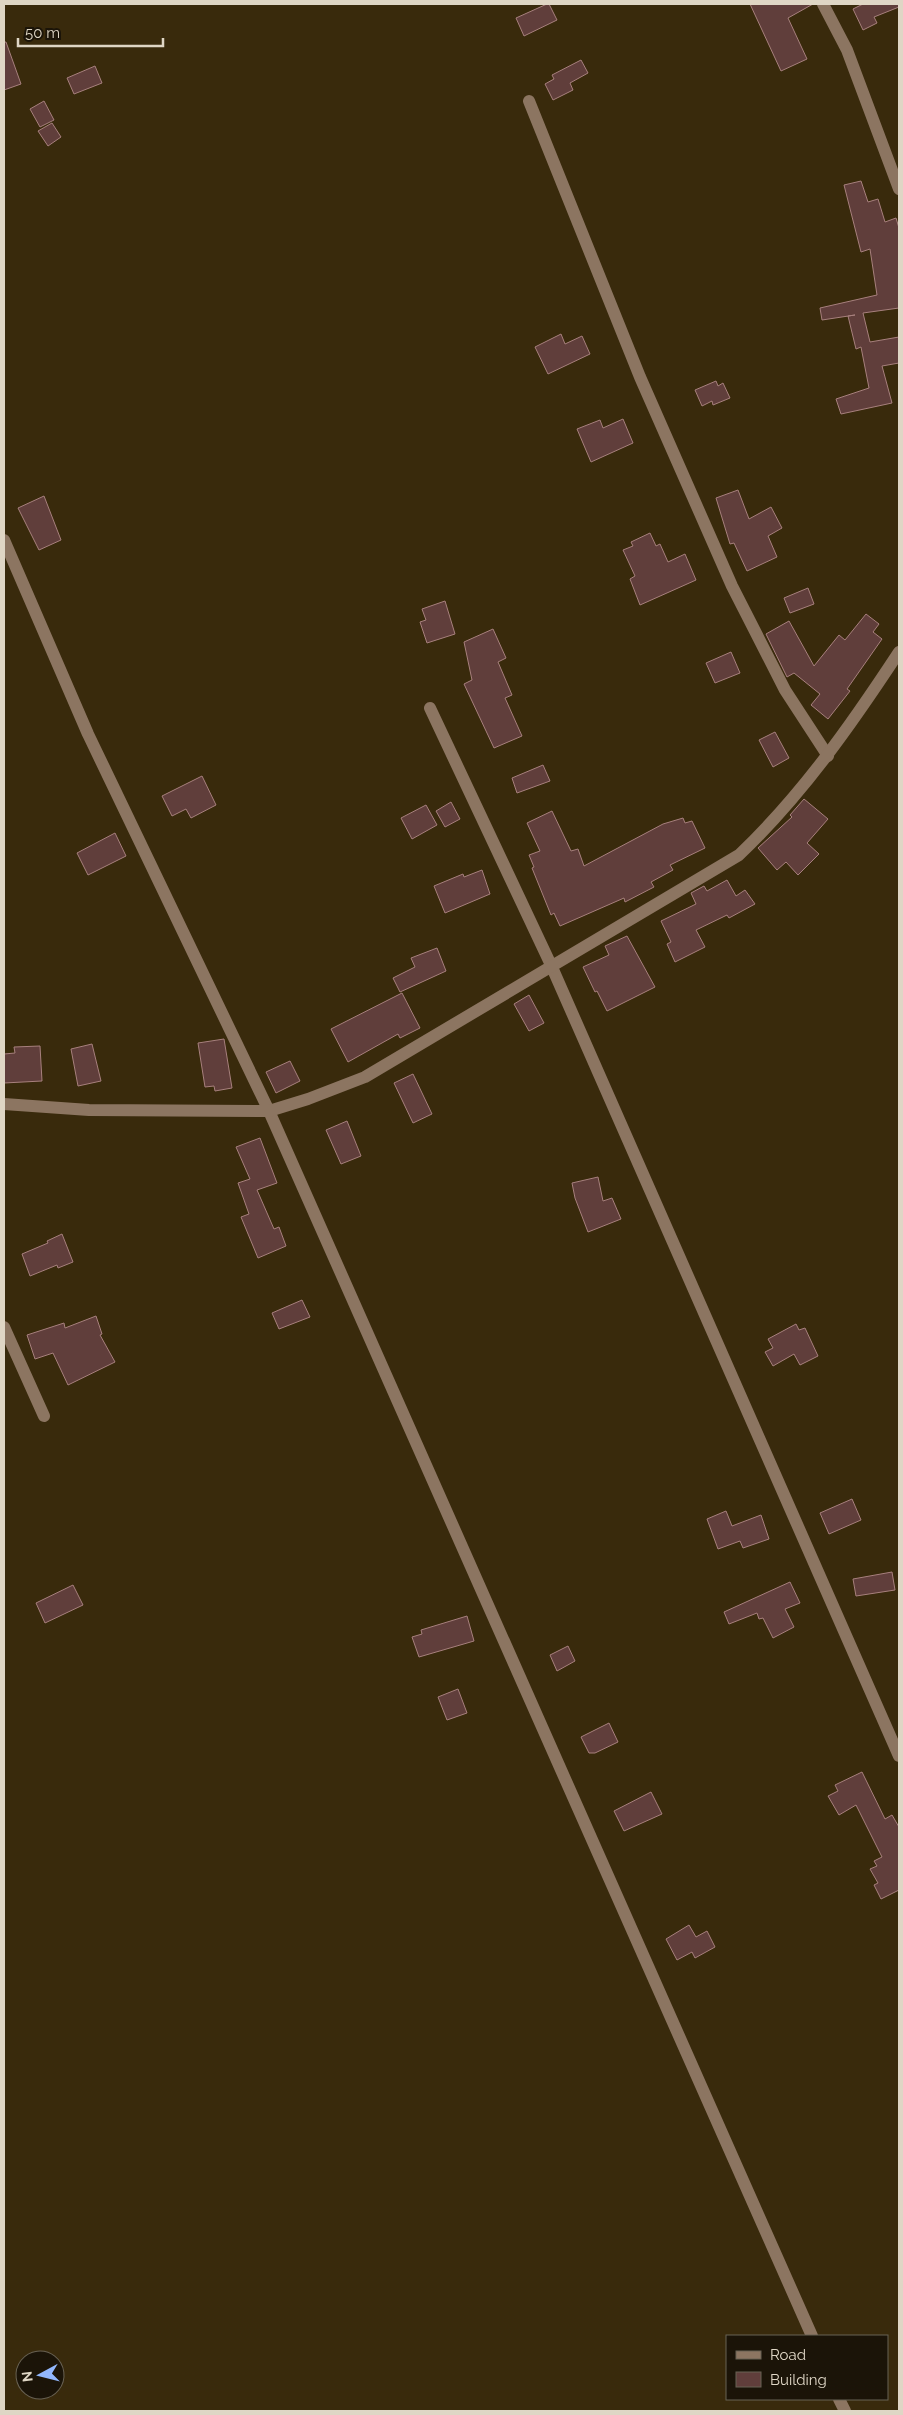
<svg xmlns="http://www.w3.org/2000/svg" width="903" height="2415" font-family="Raleway,sans-serif">
  <style>
    .building { fill: #603e3b; stroke: #a7807d }
    .lines { fill: none; stroke-linecap: round; stroke-linejoin: round }
    .minor { stroke: #8c7561; stroke-width: 12 }
  </style>
  <rect width="100%" height="100%" fill="#392a0c"/>
  <g class="building">
    <path d="M 547,4 L 549,4 L 557,20 L 524,36 L 516,18 Z"/>
    <path d="M 750,4 L 813,4 L 788,18 L 807,59 L 781,71 Z"/>
    <path d="M 863,4 L 899,4 L 899,7 L 874,17 L 877,23 L 863,30 L 853,9 Z"/>
    <path d="M 4,42 L 6,42 L 21,84 L 4,90 Z"/>
    <path d="M 581,60 L 588,73 L 570,83 L 573,90 L 553,100 L 545,84 L 554,79 L 552,75 Z"/>
    <path d="M 95,66 L 102,83 L 74,94 L 67,78 Z"/>
    <path d="M 44,101 L 54,120 L 40,127 L 30,109 Z"/>
    <path d="M 52,123 L 61,137 L 48,146 L 38,131 Z"/>
    <path d="M 861,181 L 868,202 L 878,199 L 885,222 L 896,218 L 899,228 L 899,308 L 863,313 L 870,342 L 899,337 L 899,363 L 882,366 L 892,403 L 841,414 L 836,399 L 869,388 L 861,347 L 856,349 L 848,316 L 855,315 L 822,320 L 820,308 L 877,295 L 870,249 L 861,252 L 844,185 Z"/>
    <path d="M 561,334 L 565,344 L 582,336 L 590,354 L 548,374 L 535,347 Z"/>
    <path d="M 716,381 L 718,386 L 723,383 L 730,398 L 713,405 L 712,401 L 702,406 L 695,390 Z"/>
    <path d="M 623,419 L 633,443 L 591,462 L 577,429 L 600,420 L 603,428 Z"/>
    <path d="M 738,490 L 749,519 L 771,507 L 782,528 L 768,536 L 777,557 L 747,571 L 734,543 L 730,544 L 716,498 Z"/>
    <path d="M 44,496 L 61,540 L 39,550 L 18,508 Z"/>
    <path d="M 650,533 L 656,546 L 660,544 L 668,562 L 685,554 L 696,580 L 640,605 L 630,579 L 635,576 L 623,550 L 633,546 L 631,542 Z"/>
    <path d="M 808,588 L 814,604 L 790,613 L 784,598 Z"/>
    <path d="M 445,601 L 455,634 L 427,643 L 420,622 L 426,620 L 422,609 Z"/>
    <path d="M 866,614 L 879,624 L 873,632 L 882,639 L 847,689 L 850,691 L 828,719 L 811,705 L 820,694 L 794,673 L 787,677 L 766,634 L 789,621 L 814,666 L 839,635 L 845,640 Z"/>
    <path d="M 493,629 L 506,658 L 498,662 L 512,695 L 505,698 L 522,736 L 494,748 L 464,684 L 472,680 L 464,642 Z"/>
    <path d="M 731,652 L 740,673 L 715,683 L 706,663 Z"/>
    <path d="M 775,732 L 789,758 L 773,767 L 759,740 Z"/>
    <path d="M 543,765 L 550,781 L 517,793 L 512,778 Z"/>
    <path d="M 202,776 L 216,805 L 191,818 L 186,809 L 172,816 L 162,796 Z"/>
    <path d="M 804,799 L 828,819 L 807,843 L 819,854 L 798,875 L 786,862 L 777,870 L 758,848 L 792,817 L 790,815 Z"/>
    <path d="M 451,802 L 460,819 L 445,827 L 436,811 Z"/>
    <path d="M 426,805 L 437,825 L 412,839 L 401,818 Z"/>
    <path d="M 552,811 L 571,851 L 578,849 L 584,866 L 663,824 L 683,818 L 685,823 L 692,821 L 705,848 L 670,865 L 673,870 L 651,882 L 654,887 L 625,902 L 624,898 L 560,926 L 554,913 L 551,915 L 532,868 L 534,867 L 529,855 L 540,851 L 527,823 Z"/>
    <path d="M 115,833 L 126,856 L 88,875 L 77,853 Z"/>
    <path d="M 482,870 L 490,894 L 445,913 L 434,886 L 463,874 L 464,877 Z"/>
    <path d="M 727,880 L 736,896 L 745,890 L 755,904 L 729,918 L 727,915 L 696,930 L 705,947 L 675,962 L 667,944 L 671,942 L 661,921 L 696,904 L 691,893 L 704,886 L 707,891 Z"/>
    <path d="M 627,936 L 655,987 L 607,1011 L 597,991 L 595,992 L 583,967 L 609,955 L 605,946 Z"/>
    <path d="M 437,948 L 446,971 L 400,992 L 393,978 L 415,967 L 411,958 Z"/>
    <path d="M 402,993 L 420,1028 L 400,1038 L 398,1034 L 348,1062 L 331,1029 Z"/>
    <path d="M 529,995 L 544,1023 L 529,1031 L 514,1004 Z"/>
    <path d="M 224,1039 L 232,1088 L 215,1091 L 214,1086 L 205,1087 L 198,1043 Z"/>
    <path d="M 92,1044 L 101,1081 L 78,1086 L 71,1049 Z"/>
    <path d="M 40,1046 L 42,1081 L 4,1083 L 4,1054 L 15,1053 L 14,1047 Z"/>
    <path d="M 290,1061 L 300,1081 L 276,1093 L 266,1072 Z"/>
    <path d="M 413,1074 L 432,1114 L 413,1123 L 394,1083 Z"/>
    <path d="M 347,1121 L 361,1156 L 341,1164 L 326,1130 Z"/>
    <path d="M 260,1138 L 277,1183 L 257,1190 L 274,1229 L 279,1227 L 286,1246 L 258,1258 L 241,1217 L 249,1214 L 238,1183 L 250,1179 L 236,1147 Z"/>
    <path d="M 598,1177 L 603,1201 L 612,1198 L 621,1219 L 588,1232 L 575,1198 L 572,1183 Z"/>
    <path d="M 62,1234 L 73,1262 L 58,1268 L 57,1265 L 30,1276 L 22,1254 L 48,1243 L 47,1241 Z"/>
    <path d="M 302,1300 L 310,1317 L 279,1329 L 272,1313 Z"/>
    <path d="M 96,1316 L 102,1334 L 100,1335 L 115,1362 L 68,1385 L 53,1353 L 35,1359 L 27,1335 L 64,1323 L 65,1328 Z"/>
    <path d="M 796,1324 L 799,1330 L 805,1328 L 818,1356 L 800,1365 L 794,1354 L 773,1366 L 765,1352 L 773,1348 L 768,1339 Z"/>
    <path d="M 852,1499 L 861,1520 L 829,1534 L 820,1513 Z"/>
    <path d="M 726,1511 L 732,1526 L 761,1515 L 769,1539 L 743,1548 L 740,1541 L 718,1549 L 707,1519 Z"/>
    <path d="M 892,1572 L 895,1590 L 856,1596 L 853,1579 Z"/>
    <path d="M 790,1582 L 800,1603 L 785,1609 L 794,1627 L 773,1638 L 763,1618 L 759,1619 L 757,1613 L 729,1624 L 724,1612 Z"/>
    <path d="M 73,1585 L 83,1605 L 45,1623 L 36,1603 Z"/>
    <path d="M 467,1616 L 474,1641 L 419,1657 L 412,1637 L 422,1634 L 421,1630 Z"/>
    <path d="M 568,1646 L 575,1661 L 557,1671 L 550,1655 Z"/>
    <path d="M 458,1689 L 467,1713 L 447,1720 L 438,1697 Z"/>
    <path d="M 609,1723 L 618,1742 L 595,1753 L 589,1753 L 581,1737 Z"/>
    <path d="M 862,1772 L 885,1819 L 892,1815 L 899,1827 L 899,1890 L 881,1899 L 874,1885 L 878,1883 L 870,1869 L 877,1866 L 874,1861 L 882,1857 L 856,1805 L 839,1815 L 828,1796 L 838,1791 L 835,1785 Z"/>
    <path d="M 651,1792 L 662,1814 L 624,1831 L 614,1811 Z"/>
    <path d="M 689,1925 L 696,1937 L 707,1931 L 715,1947 L 695,1958 L 692,1952 L 677,1960 L 666,1939 Z"/>
  </g>
  <g class="lines">
    <g class="minor">
      <path d="M 823,4 L 847,50 L 899,189"/>
      <path d="M 529,101 L 640,377 L 732,586 L 785,690 L 828,756"/>
      <path d="M 4,540 L 88,734 L 269,1111 L 812,2336"/>
      <path d="M 430,708 L 551,965 L 899,1756"/>
      <path d="M 4,1104 L 89,1110 L 269,1111 L 308,1099 L 365,1077 L 739,855 C 802,795 851,725 899,652"/>
      <path d="M 4,1327 L 44,1416"/>
      <path d="M 839,2399 L 845,2411"/>
    </g>
  </g>
  <rect width="903" height="2415" fill="none" stroke="#dfd6c5" stroke-width="10"/>
  <rect x="726" y="2335" width="162" height="65" fill="#1b1408" stroke="#696254"/>
  <rect x="736" y="2351" width="25" height="8" fill="#8c7561" stroke="#696254"/>
  <text x="770" y="2360" font-size="15" fill="#dfd6c5">Road</text>
  <rect x="736" y="2372" width="25" height="15" fill="#603e3b" stroke="#696254"/>
  <text x="770" y="2385" font-size="15" fill="#dfd6c5">Building</text>
  <g transform="translate(40 2375) rotate(263)"><circle r="24" fill="#1b1408" stroke="#696254"/>
  <path d="M0-4L9 19L0 12L-9 19Z" fill="#92b7fd"/>
  <text y="-8" font-size="14" font-weight="bold" text-anchor="middle" fill="#dfd6c5">N</text>
  </g>
  <path d="M18 38v8h145v-8" fill="none" stroke="#dfd6c5" stroke-width="2.5"/>
  <text x="25" y="38" font-size="15" fill="#dfd6c5" stroke="#1b1408" stroke-width="4" paint-order="stroke">50 m</text>
</svg>
